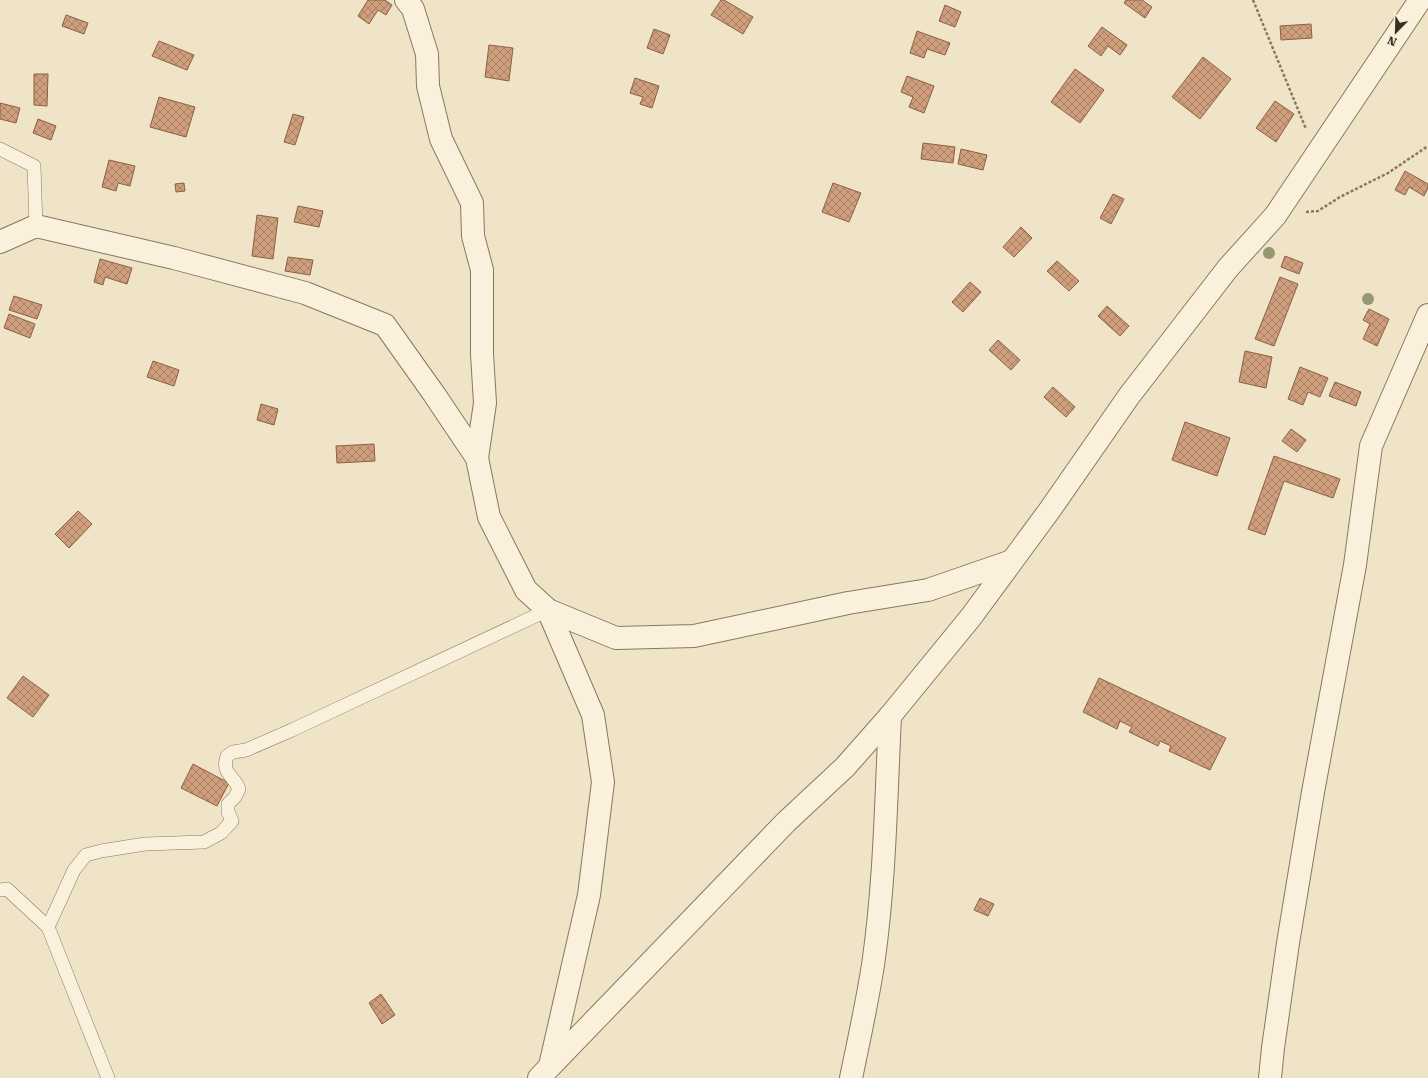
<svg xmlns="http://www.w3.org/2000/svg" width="1428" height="1078" font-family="'Roboto Serif',serif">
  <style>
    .building { fill: url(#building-cross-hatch); stroke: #8d5f41 }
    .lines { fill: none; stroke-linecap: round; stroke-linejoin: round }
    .service-casing { stroke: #8d765c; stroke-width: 14 }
    .minor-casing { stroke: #8d765c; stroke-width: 24 }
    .path { stroke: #8d765c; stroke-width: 2.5; stroke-dasharray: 3 2; stroke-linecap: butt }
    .service { stroke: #faf1dc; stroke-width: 13 }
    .minor { stroke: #faf1dc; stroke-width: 22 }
    .tree { fill: #96986f }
  </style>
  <defs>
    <pattern id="building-cross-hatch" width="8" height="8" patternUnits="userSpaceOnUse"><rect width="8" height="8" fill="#cf9f7d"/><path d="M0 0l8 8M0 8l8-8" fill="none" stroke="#a98266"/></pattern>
  </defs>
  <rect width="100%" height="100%" fill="#f0e4c8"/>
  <g class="building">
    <path d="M 368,0 L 385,0 L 392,5 L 386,15 L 378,10 L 369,24 L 358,16 Z"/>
    <path d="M 721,0 L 724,0 L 753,17 L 743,34 L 711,15 Z"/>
    <path d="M 1126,0 L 1142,0 L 1152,7 L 1145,18 L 1124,3 Z"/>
    <path d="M 945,5 L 961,12 L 955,27 L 939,21 Z"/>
    <path d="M 66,15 L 88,23 L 84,34 L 62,26 Z"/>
    <path d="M 1311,24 L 1312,38 L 1281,40 L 1280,26 Z"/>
    <path d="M 1102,27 L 1127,45 L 1120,55 L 1108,46 L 1101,56 L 1088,46 Z"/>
    <path d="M 654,29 L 670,35 L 663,54 L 647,48 Z"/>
    <path d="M 917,31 L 950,43 L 945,55 L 927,49 L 924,58 L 910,53 Z"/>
    <path d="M 159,41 L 194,55 L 187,70 L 152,56 Z"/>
    <path d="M 489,45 L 513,48 L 509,81 L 485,77 Z"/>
    <path d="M 1203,57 L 1231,79 L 1200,119 L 1172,97 Z"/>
    <path d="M 1075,69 L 1104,90 L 1080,123 L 1051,102 Z"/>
    <path d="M 34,74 L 48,74 L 47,106 L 34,105 Z"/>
    <path d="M 907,76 L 934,86 L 924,113 L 909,107 L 913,97 L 901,92 Z"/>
    <path d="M 635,78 L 659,86 L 652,108 L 640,104 L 643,97 L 630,93 Z"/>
    <path d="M 159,97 L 195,107 L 186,137 L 150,127 Z"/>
    <path d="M 1275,101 L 1294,114 L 1276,142 L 1256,128 Z"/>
    <path d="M 0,103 L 20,108 L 16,123 L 0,119 Z"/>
    <path d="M 293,114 L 304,117 L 295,145 L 284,142 Z"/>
    <path d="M 38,119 L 56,126 L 51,140 L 33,133 Z"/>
    <path d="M 923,143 L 955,147 L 953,163 L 921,159 Z"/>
    <path d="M 961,149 L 987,155 L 983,170 L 958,164 Z"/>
    <path d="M 109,160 L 135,166 L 130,186 L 118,183 L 116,191 L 102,187 Z"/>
    <path d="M 1405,171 L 1428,184 L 1428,188 L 1424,196 L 1409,187 L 1405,195 L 1395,190 Z"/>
    <path d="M 184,183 L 185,191 L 176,192 L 175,184 Z"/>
    <path d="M 833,183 L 861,193 L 849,222 L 822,212 Z"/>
    <path d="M 1113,194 L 1124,199 L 1111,224 L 1100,218 Z"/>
    <path d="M 298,206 L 323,211 L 319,227 L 294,222 Z"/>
    <path d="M 257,215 L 278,218 L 273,259 L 252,256 Z"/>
    <path d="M 1021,227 L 1032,238 L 1014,257 L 1003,247 Z"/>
    <path d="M 1285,256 L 1303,263 L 1299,274 L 1281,267 Z"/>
    <path d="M 288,257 L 313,260 L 310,275 L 285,271 Z"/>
    <path d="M 100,259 L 132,268 L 127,284 L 105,277 L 103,285 L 94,282 Z"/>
    <path d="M 1057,261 L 1079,281 L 1069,291 L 1047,271 Z"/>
    <path d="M 1280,277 L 1298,284 L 1274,346 L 1255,339 Z"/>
    <path d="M 970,282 L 981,292 L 963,312 L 952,302 Z"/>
    <path d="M 14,296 L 42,305 L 37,319 L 9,310 Z"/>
    <path d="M 1107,306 L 1129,326 L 1120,336 L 1098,316 Z"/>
    <path d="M 1369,309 L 1389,319 L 1377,346 L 1363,339 L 1370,324 L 1363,320 Z"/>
    <path d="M 9,314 L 35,324 L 30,338 L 4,328 Z"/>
    <path d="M 998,340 L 1020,360 L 1011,370 L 989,350 Z"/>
    <path d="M 1245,351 L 1272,357 L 1266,388 L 1239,382 Z"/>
    <path d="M 153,361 L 179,370 L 174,386 L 147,377 Z"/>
    <path d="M 1300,367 L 1328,378 L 1320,397 L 1308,392 L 1303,405 L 1288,399 Z"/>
    <path d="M 1335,382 L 1361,392 L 1356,406 L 1329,396 Z"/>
    <path d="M 1053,387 L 1075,407 L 1066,417 L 1044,397 Z"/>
    <path d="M 261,404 L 278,409 L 274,425 L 257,420 Z"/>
    <path d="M 1185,422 L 1230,438 L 1217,476 L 1172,460 Z"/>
    <path d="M 1291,429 L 1306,440 L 1297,452 L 1282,441 Z"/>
    <path d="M 374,444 L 375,461 L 337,463 L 336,446 Z"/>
    <path d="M 1274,456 L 1340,479 L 1333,498 L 1284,481 L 1265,535 L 1248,529 Z"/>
    <path d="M 78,511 L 92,524 L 69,548 L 55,534 Z"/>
    <path d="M 23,676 L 49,695 L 33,717 L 7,698 Z"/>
    <path d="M 1099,678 L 1226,738 L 1210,770 L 1169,751 L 1171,746 L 1160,741 L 1158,746 L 1129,732 L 1132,727 L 1120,721 L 1117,729 L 1083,712 Z"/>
    <path d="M 193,764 L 229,783 L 217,806 L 181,788 Z"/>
    <path d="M 980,898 L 994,904 L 988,916 L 974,910 Z"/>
    <path d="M 381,994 L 395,1015 L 382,1024 L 369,1003 Z"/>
  </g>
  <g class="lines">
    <g class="service-casing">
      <g id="service">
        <path d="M 0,149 L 34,166 L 36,226"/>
        <path d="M 0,890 L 7,889 L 48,927 L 108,1078"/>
        <path d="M 48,927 L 74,870 L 86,855 L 101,851 L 145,844 L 204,842 L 221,833 L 232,821 L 228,812 L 228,804 L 235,797 L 239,789 C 234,775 221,774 227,756 L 233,752 L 246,750 L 292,730 L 548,610"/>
      </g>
    </g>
    <g class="minor-casing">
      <g id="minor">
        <path d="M 406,0 L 413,9 L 427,54 L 428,86 L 441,139 L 472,203 L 473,236 L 482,270 L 482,354 L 485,403 L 477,458"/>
        <path d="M 0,242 L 36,226 L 174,258 L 305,293 L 385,325 L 434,394 L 477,458 L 489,517 L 526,590 L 548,610 L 616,638 L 694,636 L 848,603 L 928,590 L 1012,561"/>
        <path d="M 548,610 L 593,715 L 603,782 L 589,895 L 550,1066"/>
        <path d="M 539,1078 L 786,822 L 845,767 L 890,716 L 971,617 L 1049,511 L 1129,396 L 1228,268 L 1275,216 L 1420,0"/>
        <path d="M 851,1078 C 859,1040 867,1003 873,965 C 885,882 886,799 890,716"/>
        <path d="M 1270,1078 L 1273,1048 L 1288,943 L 1313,792 L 1355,565 L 1371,446 L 1428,315"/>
      </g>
    </g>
    <g class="path">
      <path d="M 1253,0 L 1306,129"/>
      <path d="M 1306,212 L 1318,211 L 1340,197 L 1388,173 L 1428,146"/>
    </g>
    <use href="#service" class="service"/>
    <use href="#minor" class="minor"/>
  </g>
  <g class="tree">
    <circle cx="1269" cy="253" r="6"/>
    <circle cx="1368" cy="299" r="6"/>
  </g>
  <g transform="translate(1396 32) rotate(203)" stroke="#f7eed8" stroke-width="3" paint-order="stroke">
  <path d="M0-3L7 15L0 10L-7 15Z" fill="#3d2e20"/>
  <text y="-6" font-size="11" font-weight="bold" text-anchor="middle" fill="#3d2e20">N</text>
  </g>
</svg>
